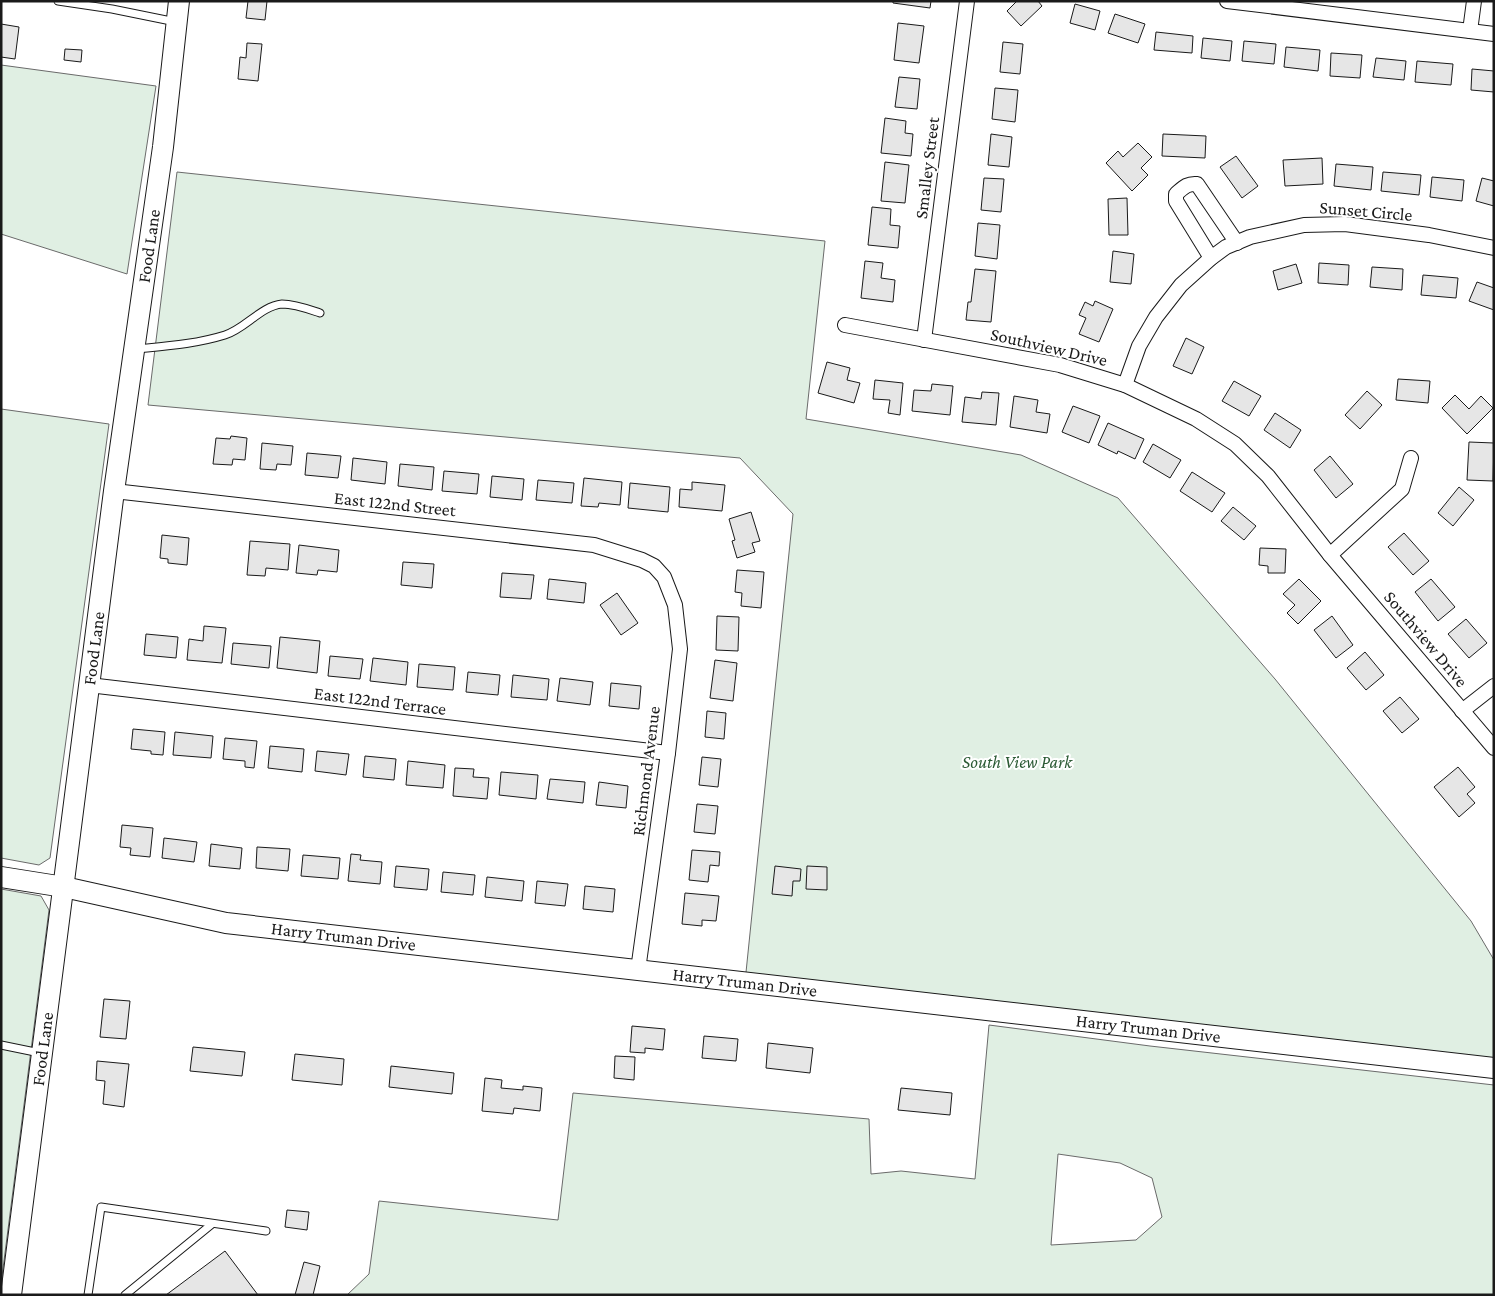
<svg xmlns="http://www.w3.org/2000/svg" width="1495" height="1296" font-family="'Crimson Pro',serif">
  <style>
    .green { fill: #e0efe3; stroke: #6a6a6a; fill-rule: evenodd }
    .building { fill: #e6e6e6; stroke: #1a1a1a }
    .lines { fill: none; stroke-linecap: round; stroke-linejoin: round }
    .lane-casing { stroke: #1a1a1a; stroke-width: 9 }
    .street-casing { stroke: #1a1a1a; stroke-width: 16 }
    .secondary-casing { stroke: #1a1a1a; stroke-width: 22 }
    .lane { stroke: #fff; stroke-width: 7 }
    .street { stroke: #fff; stroke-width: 14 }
    .secondary { stroke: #fff; stroke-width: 20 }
    .labels { text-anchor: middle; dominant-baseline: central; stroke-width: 4; stroke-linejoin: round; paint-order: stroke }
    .street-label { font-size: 18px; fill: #1a1a1a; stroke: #fff }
    .park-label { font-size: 18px; font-style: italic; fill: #2b5a34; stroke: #fff }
  </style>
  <rect width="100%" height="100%" fill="#fff"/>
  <g class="green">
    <path d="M 1,65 L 156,86 L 127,274 L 1,234 Z"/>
    <path d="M 177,172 L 825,241 L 806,419 L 1021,455 L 1118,498 L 1275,679 L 1471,921 L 1494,960 L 1494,1068 L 745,982 L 793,514 L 740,458 L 148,405 Z"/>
    <path d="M 1,409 L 109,424 L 50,858 L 39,865 L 1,858 Z"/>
    <path d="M 1,889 L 41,896 L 49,910 L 1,1284 Z"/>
    <path d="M 989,1025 L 1150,1046 L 1494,1085 L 1494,1295 L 347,1295 L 369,1274 L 379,1201 L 558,1220 L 573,1093 L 869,1119 L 871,1174 L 901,1171 L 975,1179 ZM 1058,1154 L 1120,1163 L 1152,1178 L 1162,1217 L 1136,1240 L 1051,1245 Z"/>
  </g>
  <g class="building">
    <path d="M 248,1 L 267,1 L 265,20 L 246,18 Z"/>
    <path d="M 893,1 L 931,1 L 930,8 L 893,3 Z"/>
    <path d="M 1017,1 L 1038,1 L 1042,6 L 1021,26 L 1007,11 Z"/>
    <path d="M 1075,4 L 1100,11 L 1095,30 L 1070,23 Z"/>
    <path d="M 1115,14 L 1145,24 L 1138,43 L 1108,33 Z"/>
    <path d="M 898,23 L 924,26 L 919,63 L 894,60 Z"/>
    <path d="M 1,24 L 19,27 L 15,59 L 1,57 Z"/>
    <path d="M 1156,32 L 1193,36 L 1192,53 L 1154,50 Z"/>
    <path d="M 1203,38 L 1232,41 L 1230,61 L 1201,58 Z"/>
    <path d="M 1244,41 L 1276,44 L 1274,64 L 1242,61 Z"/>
    <path d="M 1003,42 L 1023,44 L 1020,74 L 1000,72 Z"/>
    <path d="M 247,43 L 262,44 L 258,81 L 238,79 L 240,57 L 246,58 Z"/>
    <path d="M 1286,47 L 1320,50 L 1318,71 L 1284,67 Z"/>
    <path d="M 65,49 L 82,50 L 81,62 L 64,60 Z"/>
    <path d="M 1331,53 L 1362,55 L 1360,78 L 1330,76 Z"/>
    <path d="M 1376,58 L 1406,61 L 1404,80 L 1373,77 Z"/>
    <path d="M 1417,61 L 1453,64 L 1451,85 L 1415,82 Z"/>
    <path d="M 1472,69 L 1494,71 L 1494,92 L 1471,90 Z"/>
    <path d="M 899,77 L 920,79 L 917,109 L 895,107 Z"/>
    <path d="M 995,88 L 1018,90 L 1015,122 L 992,119 Z"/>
    <path d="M 885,118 L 906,121 L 905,133 L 913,134 L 911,156 L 881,153 Z"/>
    <path d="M 991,134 L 1012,137 L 1009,167 L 988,165 Z"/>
    <path d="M 1163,134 L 1206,136 L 1205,158 L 1162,156 Z"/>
    <path d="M 1138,143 L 1152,157 L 1141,168 L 1148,175 L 1132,191 L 1106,163 L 1118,151 L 1123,157 Z"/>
    <path d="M 1236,156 L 1258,186 L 1242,198 L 1220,167 Z"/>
    <path d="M 1322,158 L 1323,184 L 1285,186 L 1283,160 Z"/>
    <path d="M 885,162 L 909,165 L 905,203 L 881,201 Z"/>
    <path d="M 1336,164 L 1373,167 L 1371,190 L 1334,186 Z"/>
    <path d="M 1383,172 L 1421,175 L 1419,195 L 1381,191 Z"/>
    <path d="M 1432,177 L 1464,180 L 1462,201 L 1430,197 Z"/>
    <path d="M 984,178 L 1004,179 L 1001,212 L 981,210 Z"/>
    <path d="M 1482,178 L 1494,181 L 1494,206 L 1476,201 Z"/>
    <path d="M 1127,198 L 1128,235 L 1109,235 L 1108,199 Z"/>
    <path d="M 872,207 L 891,209 L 890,225 L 900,226 L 898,248 L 868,245 Z"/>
    <path d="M 978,223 L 1000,225 L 997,259 L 975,256 Z"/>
    <path d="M 1113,251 L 1134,254 L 1131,284 L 1110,282 Z"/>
    <path d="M 865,261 L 883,263 L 881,278 L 895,280 L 893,302 L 861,298 Z"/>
    <path d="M 1319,263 L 1349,265 L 1348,285 L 1318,283 Z"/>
    <path d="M 1296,264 L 1302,283 L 1278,290 L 1273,271 Z"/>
    <path d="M 1372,267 L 1403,269 L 1402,290 L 1370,287 Z"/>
    <path d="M 975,269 L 996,271 L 991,322 L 966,320 L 968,302 L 971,302 Z"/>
    <path d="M 1423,275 L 1458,278 L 1456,298 L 1421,295 Z"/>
    <path d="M 1477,282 L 1494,288 L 1494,310 L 1469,301 Z"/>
    <path d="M 1095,301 L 1113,309 L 1099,342 L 1079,334 L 1086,318 L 1079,315 L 1085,302 L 1093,306 Z"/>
    <path d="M 1186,338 L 1204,347 L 1192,374 L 1173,366 Z"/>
    <path d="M 827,362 L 850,368 L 847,380 L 860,383 L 854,403 L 818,393 Z"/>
    <path d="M 1398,379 L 1430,381 L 1428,403 L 1396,400 Z"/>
    <path d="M 875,380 L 903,383 L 900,415 L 888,413 L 890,400 L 873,399 Z"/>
    <path d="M 1234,381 L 1261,396 L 1249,416 L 1222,401 Z"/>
    <path d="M 932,384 L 953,386 L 950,415 L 912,411 L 914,390 L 931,391 Z"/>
    <path d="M 1367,391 L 1382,405 L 1360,429 L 1345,415 Z"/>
    <path d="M 982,392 L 999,393 L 996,425 L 962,422 L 965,397 L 981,399 Z"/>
    <path d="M 1455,395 L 1469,409 L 1481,396 L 1493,408 L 1467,434 L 1442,408 Z"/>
    <path d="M 1014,396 L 1038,400 L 1036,412 L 1050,414 L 1047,433 L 1010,427 Z"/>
    <path d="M 1073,406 L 1100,416 L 1089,443 L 1062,432 Z"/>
    <path d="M 1275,413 L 1301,430 L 1290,448 L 1264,430 Z"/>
    <path d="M 1108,423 L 1144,439 L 1135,459 L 1118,451 L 1117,454 L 1098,445 Z"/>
    <path d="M 231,436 L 247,438 L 245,460 L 233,459 L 232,465 L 213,464 L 216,438 L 230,439 Z"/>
    <path d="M 1469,442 L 1494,443 L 1493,481 L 1467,480 Z"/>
    <path d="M 262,443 L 293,446 L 291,465 L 277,464 L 276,470 L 260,469 Z"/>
    <path d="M 1153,444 L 1181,460 L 1170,478 L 1143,462 Z"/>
    <path d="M 307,453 L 341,456 L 338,478 L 305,475 Z"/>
    <path d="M 1330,456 L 1353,484 L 1336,498 L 1314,470 Z"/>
    <path d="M 353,458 L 387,462 L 385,484 L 351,480 Z"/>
    <path d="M 400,464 L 434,467 L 432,490 L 398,486 Z"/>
    <path d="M 444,471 L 479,474 L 477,494 L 442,491 Z"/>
    <path d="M 1192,472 L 1225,493 L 1212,512 L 1180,491 Z"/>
    <path d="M 492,476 L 524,479 L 522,500 L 490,497 Z"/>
    <path d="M 584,478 L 622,482 L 620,505 L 599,503 L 598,507 L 581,506 Z"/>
    <path d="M 538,480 L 574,483 L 572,503 L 536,500 Z"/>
    <path d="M 692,482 L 725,485 L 722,511 L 679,507 L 680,489 L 692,490 Z"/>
    <path d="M 630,483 L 670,487 L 668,512 L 628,508 Z"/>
    <path d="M 1459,487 L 1474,500 L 1453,526 L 1438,513 Z"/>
    <path d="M 1233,507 L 1256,526 L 1244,540 L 1221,521 Z"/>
    <path d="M 751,512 L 760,541 L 752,543 L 755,552 L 737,558 L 732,541 L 735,540 L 729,519 Z"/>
    <path d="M 1404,533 L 1429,561 L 1413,575 L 1388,547 Z"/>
    <path d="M 162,535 L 189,538 L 187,565 L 168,563 L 168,559 L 160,558 Z"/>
    <path d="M 250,541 L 290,544 L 288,570 L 266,568 L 265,576 L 247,575 Z"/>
    <path d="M 299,545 L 339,550 L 337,572 L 318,570 L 317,575 L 296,573 Z"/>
    <path d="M 1260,548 L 1286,549 L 1285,573 L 1268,573 L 1268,566 L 1259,565 Z"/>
    <path d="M 403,562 L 434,564 L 432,588 L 401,585 Z"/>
    <path d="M 737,570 L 764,572 L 761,608 L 741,606 L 742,593 L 735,592 Z"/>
    <path d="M 502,573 L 534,575 L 531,599 L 500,597 Z"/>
    <path d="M 549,579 L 586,583 L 584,603 L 547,599 Z"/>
    <path d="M 1299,579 L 1321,601 L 1298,624 L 1287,613 L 1295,605 L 1283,594 Z"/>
    <path d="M 1431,579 L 1455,607 L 1438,621 L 1415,592 Z"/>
    <path d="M 617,593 L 638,623 L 621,635 L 600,605 Z"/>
    <path d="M 717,616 L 739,617 L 738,651 L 716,650 Z"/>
    <path d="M 1332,616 L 1353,645 L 1336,658 L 1314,630 Z"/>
    <path d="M 1466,619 L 1487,643 L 1469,658 L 1448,634 Z"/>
    <path d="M 204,626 L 226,628 L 222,663 L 187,660 L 189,639 L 203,641 Z"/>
    <path d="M 146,634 L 178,637 L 176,658 L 144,655 Z"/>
    <path d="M 280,637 L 320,641 L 317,673 L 277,668 Z"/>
    <path d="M 233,643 L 271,646 L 269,668 L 231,664 Z"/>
    <path d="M 1365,652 L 1384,675 L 1366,690 L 1347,668 Z"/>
    <path d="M 330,656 L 363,659 L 360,679 L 328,676 Z"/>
    <path d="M 373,658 L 408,662 L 406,685 L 370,681 Z"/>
    <path d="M 715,660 L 737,663 L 733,701 L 710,698 Z"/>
    <path d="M 419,664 L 455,667 L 453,690 L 417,687 Z"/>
    <path d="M 468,672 L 500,675 L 498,695 L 466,692 Z"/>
    <path d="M 513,675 L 549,679 L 547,700 L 511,697 Z"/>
    <path d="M 560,678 L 593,682 L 590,705 L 557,701 Z"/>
    <path d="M 611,683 L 641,686 L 639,709 L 609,706 Z"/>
    <path d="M 1400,697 L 1419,719 L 1402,733 L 1383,711 Z"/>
    <path d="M 707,711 L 726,713 L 724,739 L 705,737 Z"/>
    <path d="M 133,729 L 165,732 L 163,755 L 151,754 L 151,751 L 131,749 Z"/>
    <path d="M 175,732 L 213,736 L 211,758 L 173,755 Z"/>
    <path d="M 225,738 L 257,741 L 254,768 L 245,767 L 245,761 L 223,759 Z"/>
    <path d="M 270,746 L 304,749 L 302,772 L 268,768 Z"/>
    <path d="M 317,751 L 349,754 L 346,775 L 315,771 Z"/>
    <path d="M 365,756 L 396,759 L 394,780 L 363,777 Z"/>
    <path d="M 702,757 L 721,759 L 718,787 L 699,785 Z"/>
    <path d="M 408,761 L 445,765 L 443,788 L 406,785 Z"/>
    <path d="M 1458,767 L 1475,787 L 1467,794 L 1475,803 L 1459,817 L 1434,787 Z"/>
    <path d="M 455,768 L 474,769 L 473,777 L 489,778 L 487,799 L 453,796 Z"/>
    <path d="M 501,772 L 538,775 L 536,799 L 499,795 Z"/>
    <path d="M 550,779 L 585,782 L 583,803 L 547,799 Z"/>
    <path d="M 599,782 L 628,786 L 626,808 L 596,805 Z"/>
    <path d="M 697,804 L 718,806 L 715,834 L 694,832 Z"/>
    <path d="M 122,825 L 153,828 L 150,857 L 130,855 L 131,848 L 120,847 Z"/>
    <path d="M 164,838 L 197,842 L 194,862 L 162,858 Z"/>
    <path d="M 211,844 L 242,848 L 240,869 L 209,866 Z"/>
    <path d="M 257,847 L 290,849 L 288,871 L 256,868 Z"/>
    <path d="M 692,850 L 720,852 L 719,866 L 710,865 L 708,882 L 689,880 Z"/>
    <path d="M 351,854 L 361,855 L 360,860 L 382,862 L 380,884 L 348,881 Z"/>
    <path d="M 303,855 L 340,858 L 338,879 L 301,876 Z"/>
    <path d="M 396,866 L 429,869 L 427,890 L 394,887 Z"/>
    <path d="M 775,866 L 801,869 L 800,881 L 793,881 L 792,896 L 772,894 Z"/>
    <path d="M 807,866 L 827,867 L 827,890 L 806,889 Z"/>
    <path d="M 443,872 L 475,875 L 473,895 L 441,892 Z"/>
    <path d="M 487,877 L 524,881 L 522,901 L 485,897 Z"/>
    <path d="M 537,881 L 568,884 L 565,906 L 535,903 Z"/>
    <path d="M 585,886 L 615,889 L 613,912 L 583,909 Z"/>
    <path d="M 685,893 L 719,896 L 716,921 L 702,920 L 702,926 L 682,924 Z"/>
    <path d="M 104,999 L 130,1001 L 126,1039 L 100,1037 Z"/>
    <path d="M 632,1026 L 665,1029 L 663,1050 L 645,1048 L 645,1053 L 630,1052 Z"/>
    <path d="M 704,1036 L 738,1039 L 736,1061 L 702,1058 Z"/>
    <path d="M 768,1043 L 813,1048 L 810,1073 L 766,1068 Z"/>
    <path d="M 193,1047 L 245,1052 L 242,1076 L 190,1071 Z"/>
    <path d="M 295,1054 L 344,1059 L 342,1085 L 292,1080 Z"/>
    <path d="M 615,1056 L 635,1057 L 634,1080 L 614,1078 Z"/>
    <path d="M 97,1061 L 129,1064 L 124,1107 L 103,1104 L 105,1081 L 96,1080 Z"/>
    <path d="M 391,1066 L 454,1073 L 452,1094 L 389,1087 Z"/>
    <path d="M 485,1078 L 502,1080 L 501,1088 L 523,1090 L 523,1086 L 542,1088 L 540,1111 L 514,1108 L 513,1114 L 482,1111 Z"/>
    <path d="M 901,1088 L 952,1093 L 950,1115 L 898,1110 Z"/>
    <path d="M 287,1210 L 309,1212 L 307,1230 L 285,1227 Z"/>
    <path d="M 225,1251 L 258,1295 L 166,1295 Z"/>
    <path d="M 304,1262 L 320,1266 L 313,1295 L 295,1295 Z"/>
  </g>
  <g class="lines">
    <g class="lane-casing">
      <g id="lane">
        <path d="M 58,1 L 112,9 L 176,22"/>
        <path d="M 137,349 C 167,346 196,344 225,335 C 245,329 261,306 282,304 C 295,304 308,309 320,313"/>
        <path d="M 1,1045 L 40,1053"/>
        <path d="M 88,1295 L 101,1207 L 266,1231"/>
        <path d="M 125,1295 L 212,1224"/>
      </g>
    </g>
    <g class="street-casing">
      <g id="street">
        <path d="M 1227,1 L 1494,34"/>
        <path d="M 1470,31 L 1474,1"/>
        <path d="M 1211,258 L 1176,201 L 1176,194 C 1183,188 1187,183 1197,184 L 1237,243"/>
        <path d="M 845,325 L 1060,365 L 1125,385 L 1196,419 L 1235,444 L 1268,476 L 1330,555 L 1494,748"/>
        <path d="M 924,340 L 967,1"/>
        <path d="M 1125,385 L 1139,346 L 1156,317 L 1181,285 L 1211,258 L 1226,247 L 1250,237 L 1304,225 L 1345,224 L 1429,235 L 1494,248"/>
        <path d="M 114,491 L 594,545 L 642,560 L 654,566 L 664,577 L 675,605 L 680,649 L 668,753 L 638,970"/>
        <path d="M 1330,555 L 1402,489 L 1411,458"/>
        <path d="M 89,685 L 668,753"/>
        <path d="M 1462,711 L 1494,686"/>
      </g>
    </g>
    <g class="secondary-casing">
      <g id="secondary">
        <path id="s1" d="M 1,877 L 64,887 L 226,923 L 1494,1068"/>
        <path id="s2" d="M 11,1295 L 114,491 L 163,147 L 179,1"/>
      </g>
    </g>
    <use href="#lane" class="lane"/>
    <use href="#street" class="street"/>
    <use href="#secondary" class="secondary"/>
  </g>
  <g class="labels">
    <g class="street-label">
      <text transform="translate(927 168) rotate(-83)">Smalley Street</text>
      <text transform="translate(1366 211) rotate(5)">Sunset Circle</text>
      <text stroke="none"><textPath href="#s2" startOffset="1058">Food Lane</textPath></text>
      <text transform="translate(1049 347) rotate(13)">Southview Drive</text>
      <text transform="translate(395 504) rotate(6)">East 122nd Street</text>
      <text transform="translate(1426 639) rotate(50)">Southview Drive</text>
      <text stroke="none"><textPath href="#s2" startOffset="652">Food Lane</textPath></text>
      <text transform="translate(380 701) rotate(7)">East 122nd Terrace</text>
      <text transform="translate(646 771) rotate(-83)">Richmond Avenue</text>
      <text stroke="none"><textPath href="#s1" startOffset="348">Harry Truman Drive</textPath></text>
      <text stroke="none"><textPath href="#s1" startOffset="752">Harry Truman Drive</textPath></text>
      <text stroke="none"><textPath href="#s1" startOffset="1158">Harry Truman Drive</textPath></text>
      <text stroke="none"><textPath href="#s2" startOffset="248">Food Lane</textPath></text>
    </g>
    <g class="park-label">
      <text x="1017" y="762">South View Park</text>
    </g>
  </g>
  <rect width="1495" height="1296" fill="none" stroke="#1a1a1a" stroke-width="5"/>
</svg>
